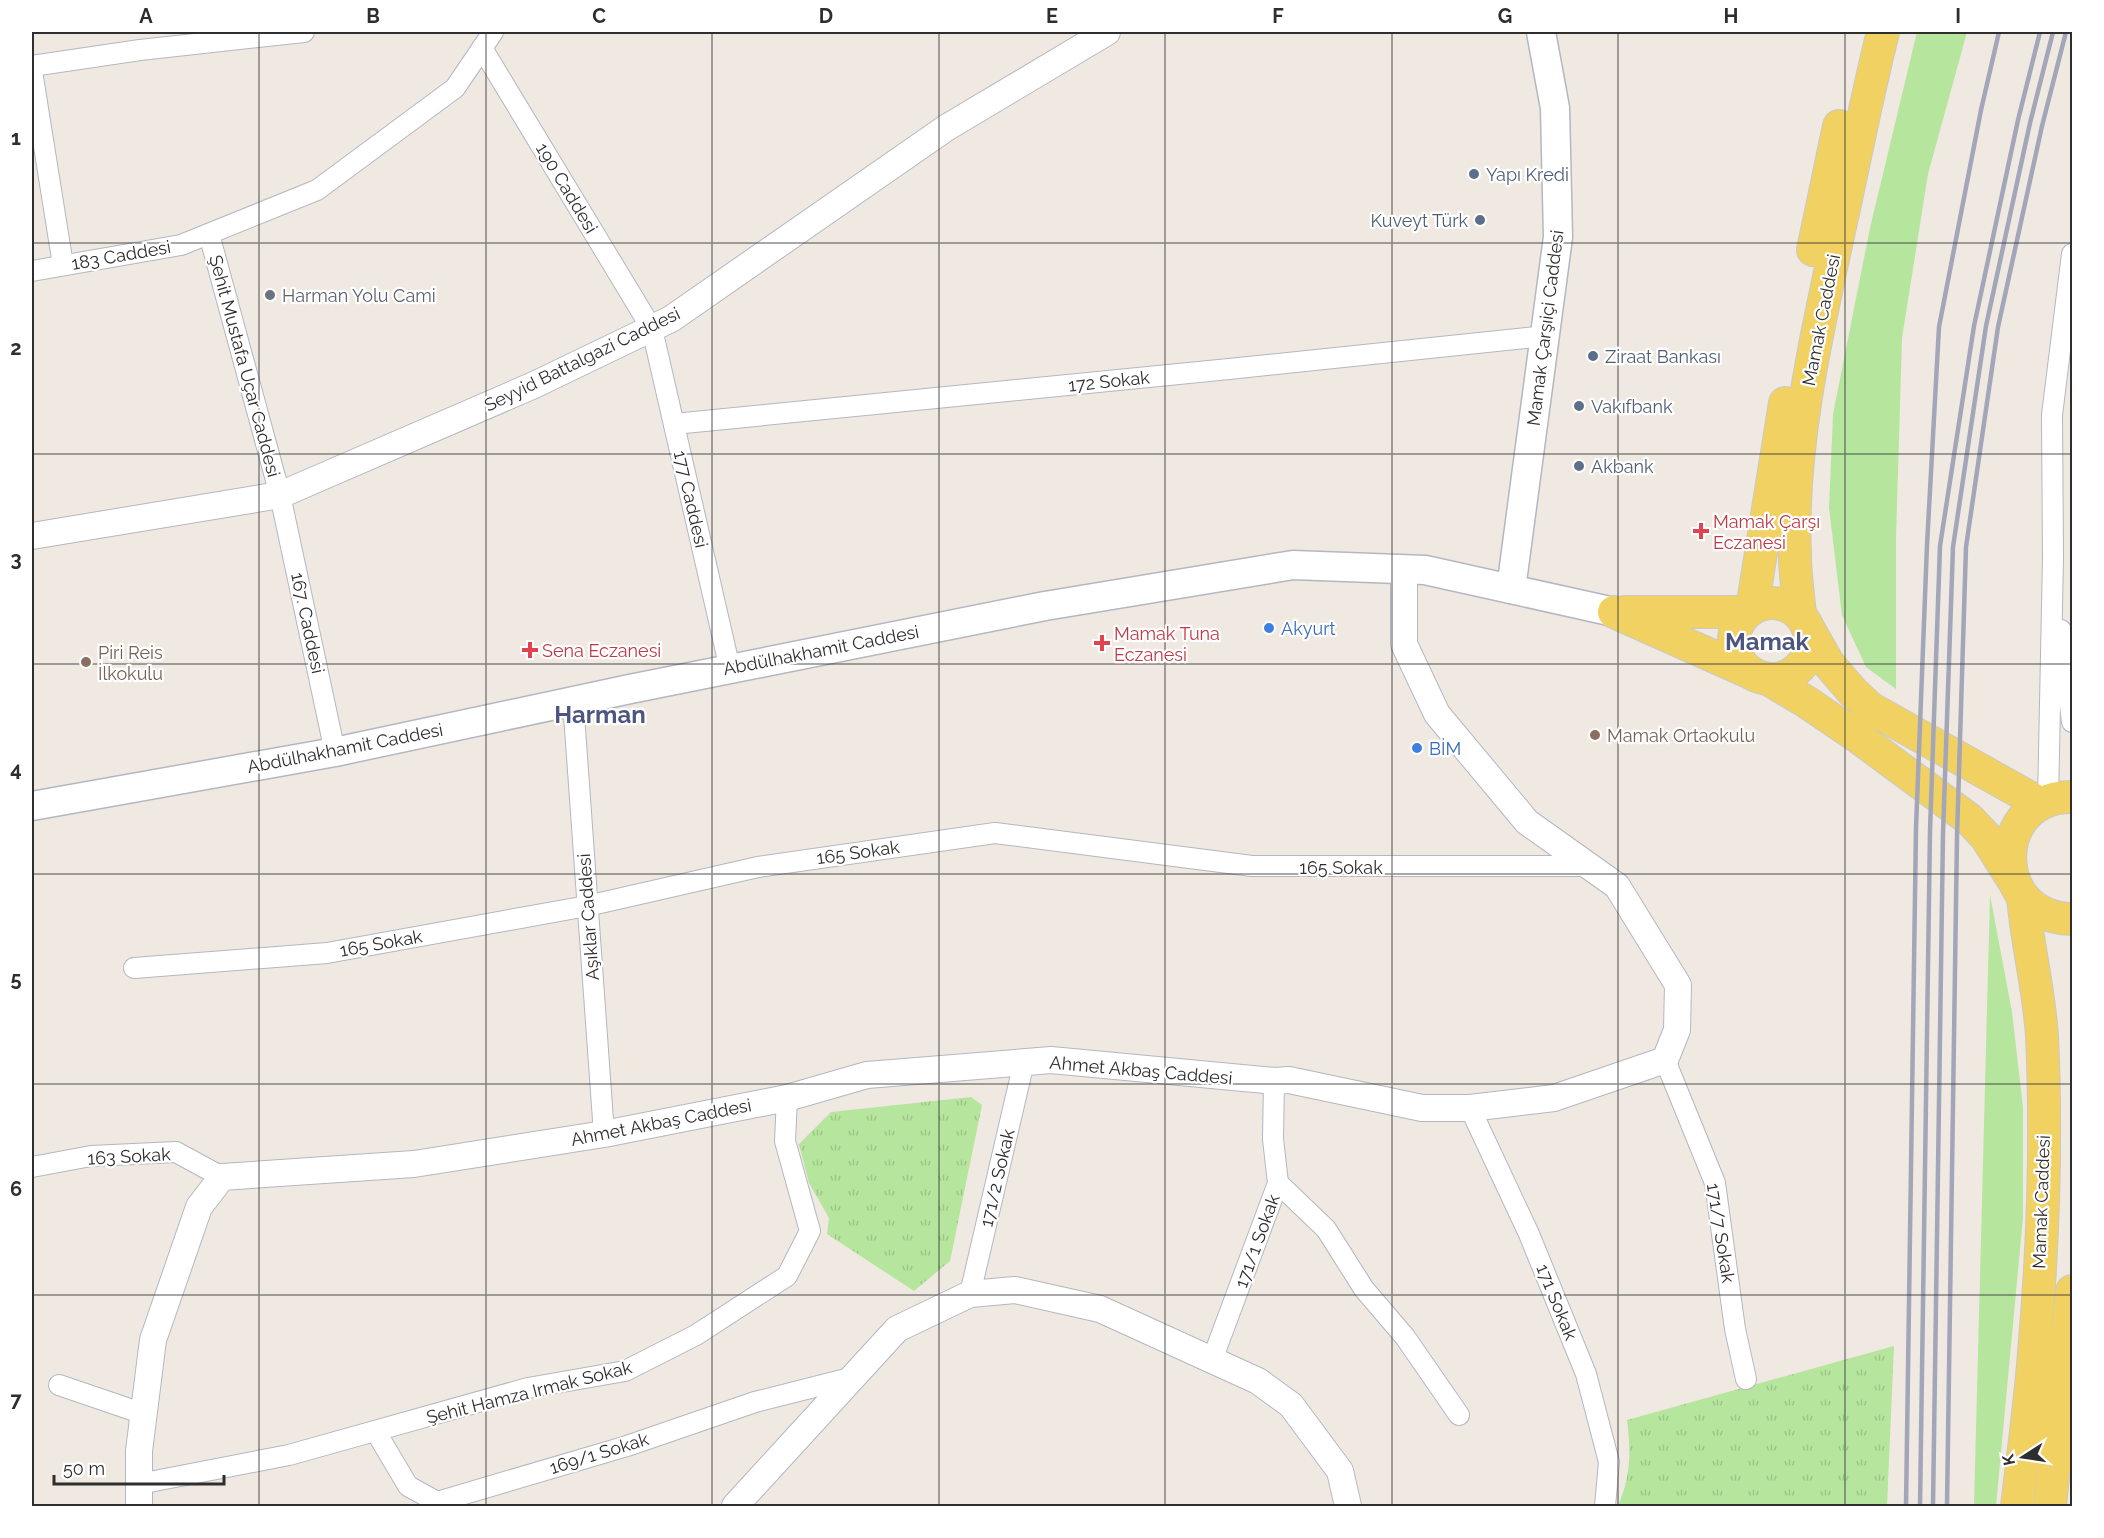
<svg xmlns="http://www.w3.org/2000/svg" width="2104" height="1538" font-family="Raleway,sans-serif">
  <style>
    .grass { fill: #b6e59e }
    .park { fill: url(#park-tufts) }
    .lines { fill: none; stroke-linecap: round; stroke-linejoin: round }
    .minor-casing { stroke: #b4b7c1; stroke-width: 22 }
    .tertiary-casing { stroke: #b4b7c1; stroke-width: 28 }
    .secondary-casing { stroke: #b4b7c1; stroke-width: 31 }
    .primary-casing { stroke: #c9c9c9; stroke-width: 34 }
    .minor { stroke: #fff; stroke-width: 20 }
    .tertiary { stroke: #fff; stroke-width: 26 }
    .secondary { stroke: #fff; stroke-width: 28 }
    .primary { stroke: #f2d163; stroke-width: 32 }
    .rail { stroke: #a3a6b8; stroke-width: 4.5 }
    .grid { fill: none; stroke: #2e2e2e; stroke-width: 1.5; stroke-opacity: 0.55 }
    .service-dot { fill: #5c6f8a; stroke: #fff; stroke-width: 2 }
    .worship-dot { fill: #6b7280; stroke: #fff; stroke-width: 2 }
    .health-dot { fill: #e0444e; stroke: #fff; stroke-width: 2 }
    .shop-dot { fill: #3f7fe0; stroke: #fff; stroke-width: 2 }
    .education-dot { fill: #8d6e63; stroke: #fff; stroke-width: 2 }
    .labels { text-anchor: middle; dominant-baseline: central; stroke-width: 4.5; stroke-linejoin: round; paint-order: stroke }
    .service-label { font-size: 18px; fill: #4e5e75; stroke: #fff; text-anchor: start }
    .street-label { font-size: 18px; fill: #2e2e2e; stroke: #fff }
    .worship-label { font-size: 18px; fill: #5b616d; stroke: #fff; text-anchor: start }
    .health-label { font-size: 18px; fill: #be3a42; stroke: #fff; text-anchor: start }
    .shop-label { font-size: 18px; fill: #366cbe; stroke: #fff; text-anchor: start }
    .education-label { font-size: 18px; fill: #785e54; stroke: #fff; text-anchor: start }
    .district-label { font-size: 24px; font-weight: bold; fill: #4d5680; stroke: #fff }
    .neatline { fill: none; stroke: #2e2e2e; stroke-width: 2 }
    .grid-label { font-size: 20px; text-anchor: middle; font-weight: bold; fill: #2e2e2e }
  </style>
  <defs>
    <pattern id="park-tufts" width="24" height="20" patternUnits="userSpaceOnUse" patternTransform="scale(1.5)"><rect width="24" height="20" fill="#b6e59e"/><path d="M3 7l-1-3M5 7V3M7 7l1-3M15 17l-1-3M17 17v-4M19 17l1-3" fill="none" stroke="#9dc588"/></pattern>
  </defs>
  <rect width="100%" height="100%" fill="#efe9e1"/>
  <g class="grass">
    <path d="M 1917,32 L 1967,32 L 1928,174 L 1902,338 L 1896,538 L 1896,689 L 1866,667 L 1842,615 L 1829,508 L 1833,414 L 1870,228 Z"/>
    <path d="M 1990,895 L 2012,1012 L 2023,1107 L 2023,1217 L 1996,1506 L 1974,1506 Z"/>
  </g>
  <g class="park">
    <path d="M 971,1097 L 982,1105 L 950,1261 L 914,1291 L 827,1234 L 829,1218 L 809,1183 L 799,1144 L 831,1112 Z"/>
    <path d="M 1894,1346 L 1887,1506 L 1618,1506 C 1631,1476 1631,1452 1627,1420 Z"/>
  </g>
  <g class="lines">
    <g class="minor-casing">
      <g id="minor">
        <path d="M 482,48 L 652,329 L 730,669"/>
        <path d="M 32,66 L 140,50 L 304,32"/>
        <path d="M 32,71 L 63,265"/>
        <path d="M 209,234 L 280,495 L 335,752"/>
        <path d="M 32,271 L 181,245 L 317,190 L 455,88 L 493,32"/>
        <path d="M 674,424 L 1229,369 L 1545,336"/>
        <path d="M 2061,630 L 2072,722"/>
        <path d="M 573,701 L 604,1134"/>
        <path d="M 2048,801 L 2053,558 L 2052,415 L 2072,254"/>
        <path d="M 134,968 L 327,953 L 587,906 L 758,867 L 995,833 L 1252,866 L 1589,866"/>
        <path d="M 1665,1060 L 1715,1183 L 1735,1329 L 1746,1379"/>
        <path d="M 1470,1108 L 1529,1234 L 1586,1374 L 1609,1462 L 1605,1506"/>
        <path d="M 32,1167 L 91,1156 L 176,1152 L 222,1177"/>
        <path d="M 1278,1183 L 1326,1229 L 1364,1289 L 1405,1337 L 1459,1415"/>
        <path d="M 970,1294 L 1024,1062"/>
        <path d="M 1212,1360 L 1278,1183 L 1273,1139 L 1274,1081"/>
        <path d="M 59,1385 L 144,1414"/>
        <path d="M 376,1432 L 408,1486 L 437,1502 L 627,1446 L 755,1402 L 854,1377"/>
        <path d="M 139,1484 L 289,1455 L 528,1388 L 625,1371 L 696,1335 L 787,1276 L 810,1231 L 785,1141 L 787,1098"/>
      </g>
    </g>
    <g class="tertiary-casing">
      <g id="tertiary">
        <path d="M 32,536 L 280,495 L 534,385 L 671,319 L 946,128 L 1107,32"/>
        <path d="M 139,1506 L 139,1451 L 153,1340 L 199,1207 L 222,1177 L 414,1164 L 604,1134 L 787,1098 L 867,1075 L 1051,1060 L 1274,1081 L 1289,1080 L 1422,1108 L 1470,1108 L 1554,1098 L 1665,1060 L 1677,1030 L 1678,985 L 1617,886 L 1527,822 L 1437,714 L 1404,644 L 1404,569"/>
        <path d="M 735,1506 L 897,1329 L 970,1294 L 1015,1290 L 1100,1309 L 1258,1381 L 1291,1405 L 1340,1471 L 1348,1506"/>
      </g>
    </g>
    <g class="secondary-casing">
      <g id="secondary">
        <path d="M 1511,589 L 1558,237 L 1555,108 L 1541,32"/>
        <path d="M 32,806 L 335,752 L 630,689 L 1045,606 L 1293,565 L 1425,570 L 1614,612"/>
      </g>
    </g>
    <g class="primary-casing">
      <g id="primary">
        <path d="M 1813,250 L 1839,126"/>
        <circle cx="1772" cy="641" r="38"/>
        <path d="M 1752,609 L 1785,403"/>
        <path d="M 1614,612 L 1753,674"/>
        <path d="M 1625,612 L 1747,612"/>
        <path d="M 1800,614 C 1798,594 1795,574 1795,555 C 1790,443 1819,323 1843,213 C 1856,153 1868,92 1883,32"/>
        <path d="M 1807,626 L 1828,663 L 1852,691 L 1870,708 L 2041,804"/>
        <path d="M 1768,679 L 1805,701 L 1858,737 L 1969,819 L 1986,837 L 2013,880"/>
        <path d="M 2072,797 C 1990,796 1989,918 2072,919"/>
        <path d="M 2017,1506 C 2023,1456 2030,1404 2034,1353 C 2043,1248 2047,1142 2042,1036 C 2039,989 2027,944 2023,897"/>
        <path d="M 2050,1506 L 2072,1291"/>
      </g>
    </g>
    <use href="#minor" class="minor"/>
    <use href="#tertiary" class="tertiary"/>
    <use href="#secondary" class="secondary"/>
    <use href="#primary" class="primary"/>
    <g class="rail">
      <path d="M 1906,1506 L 1916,828 L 1927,545 L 1939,327 L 1981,110 L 1999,32"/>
      <path d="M 1920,1506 L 1930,831 L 1940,546 L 1974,326 L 2018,120 L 2040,32"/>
      <path d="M 1933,1506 L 1943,833 L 1953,547 L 1986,326 L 2030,123 L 2053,32"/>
      <path d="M 1947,1506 L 1957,836 L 1966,547 L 1998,327 L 2042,126 L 2066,32"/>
    </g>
  </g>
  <path class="grid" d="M 259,32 L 259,1506M 486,32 L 486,1506M 712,32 L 712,1506M 939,32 L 939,1506M 1165,32 L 1165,1506M 1392,32 L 1392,1506M 1618,32 L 1618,1506M 1845,32 L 1845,1506M 32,243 L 2072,243M 32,454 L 2072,454M 32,664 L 2072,664M 32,874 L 2072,874M 32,1084 L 2072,1084M 32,1295 L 2072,1295"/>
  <g class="service-dot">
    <circle cx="1474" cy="174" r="6"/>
    <circle cx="1480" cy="220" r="6"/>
    <circle cx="1593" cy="356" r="6"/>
    <circle cx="1579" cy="406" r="6"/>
    <circle cx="1579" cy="466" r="6"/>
  </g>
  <circle class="worship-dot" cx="270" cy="295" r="6"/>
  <g class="health-dot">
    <path d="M1698 522h6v6h6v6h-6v6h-6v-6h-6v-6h6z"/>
    <path d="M1099 634h6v6h6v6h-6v6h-6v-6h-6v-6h6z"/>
    <path d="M527 641h6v6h6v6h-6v6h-6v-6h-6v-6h6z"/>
  </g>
  <g class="shop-dot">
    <circle cx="1269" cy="628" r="6"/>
    <circle cx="1417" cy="748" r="6"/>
  </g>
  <g class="education-dot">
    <circle cx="86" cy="662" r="6"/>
    <circle cx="1595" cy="735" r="6"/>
  </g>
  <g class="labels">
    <g class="service-label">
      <text x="1486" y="174">Yapı Kredi</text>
      <text x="1468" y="220" text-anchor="end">Kuveyt Türk</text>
      <text x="1605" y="356">Ziraat Bankası</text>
      <text x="1591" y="406">Vakıfbank</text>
      <text x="1591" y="466">Akbank</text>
    </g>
    <g class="street-label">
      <text transform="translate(567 188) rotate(59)">190 Caddesi</text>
      <text transform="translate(121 255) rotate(-10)">183 Caddesi</text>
      <text transform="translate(1821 320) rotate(-79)">Mamak Caddesi</text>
      <text transform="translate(1545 328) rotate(-83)">Mamak Çarşıiçi Caddesi</text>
      <text transform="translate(582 359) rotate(-26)">Seyyid Battalgazi Caddesi</text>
      <text transform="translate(245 366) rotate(75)">Şehit Mustafa Uçar Caddesi</text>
      <text transform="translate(1109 381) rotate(-6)">172 Sokak</text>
      <text transform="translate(691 499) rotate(77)">177 Caddesi</text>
      <text transform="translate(308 623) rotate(78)">167. Caddesi</text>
      <text transform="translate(821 650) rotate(-11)">Abdülhakhamit Caddesi</text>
      <text transform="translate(345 748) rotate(-11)">Abdülhakhamit Caddesi</text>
      <text transform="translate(858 852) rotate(-8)">165 Sokak</text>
      <text x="1341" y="867">165 Sokak</text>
      <text transform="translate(588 917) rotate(-94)">Aşıklar Caddesi</text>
      <text transform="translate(381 943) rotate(-10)">165 Sokak</text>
      <text transform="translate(1141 1070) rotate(5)">Ahmet Akbaş Caddesi</text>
      <text transform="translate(661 1122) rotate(-11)">Ahmet Akbaş Caddesi</text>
      <text transform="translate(129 1156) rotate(-3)">163 Sokak</text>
      <text transform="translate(997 1178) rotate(-77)">171/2 Sokak</text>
      <text transform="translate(2041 1202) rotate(-88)">Mamak Caddesi</text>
      <text transform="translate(1721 1233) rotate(81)">171/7 Sokak</text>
      <text transform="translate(1257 1241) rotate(-70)">171/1 Sokak</text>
      <text transform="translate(1557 1302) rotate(68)">171 Sokak</text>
      <text transform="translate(529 1392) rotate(-14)">Şehit Hamza Irmak Sokak</text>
      <text transform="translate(599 1453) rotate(-17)">169/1 Sokak</text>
    </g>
    <g class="worship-label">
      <text x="282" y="295">Harman Yolu Cami</text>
    </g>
    <g class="health-label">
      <text x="1713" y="521">Mamak Çarşı<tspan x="1713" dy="21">Eczanesi</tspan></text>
      <text x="1114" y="633">Mamak Tuna<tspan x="1114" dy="21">Eczanesi</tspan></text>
      <text x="542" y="650">Sena Eczanesi</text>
    </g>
    <g class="shop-label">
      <text x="1281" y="628">Akyurt</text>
      <text x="1429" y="748">BİM</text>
    </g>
    <g class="education-label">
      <text x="98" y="652">Piri Reis<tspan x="98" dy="21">İlkokulu</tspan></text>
      <text x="1607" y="735">Mamak Ortaokulu</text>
    </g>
    <g class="district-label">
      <text x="1767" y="641">Mamak</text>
      <text x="600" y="714">Harman</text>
    </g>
  </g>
  <rect width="2104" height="1538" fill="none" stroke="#ffffff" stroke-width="66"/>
  <g transform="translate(2023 1457) rotate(258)" stroke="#ffffff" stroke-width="4.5" paint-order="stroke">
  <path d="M0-4.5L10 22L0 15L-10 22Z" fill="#2e2e2e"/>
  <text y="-9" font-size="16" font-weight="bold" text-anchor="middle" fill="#2e2e2e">K</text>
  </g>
  <path d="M54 1475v9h170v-9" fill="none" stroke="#2e2e2e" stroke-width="3"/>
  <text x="63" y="1475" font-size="18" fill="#2e2e2e" stroke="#ffffff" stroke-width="4.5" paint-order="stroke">50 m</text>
  <rect x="33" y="33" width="2038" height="1472" class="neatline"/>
  <g class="grid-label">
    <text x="146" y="23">A</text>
    <text x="373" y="23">B</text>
    <text x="599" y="23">C</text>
    <text x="826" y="23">D</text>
    <text x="1052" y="23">E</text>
    <text x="1278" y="23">F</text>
    <text x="1505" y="23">G</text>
    <text x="1731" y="23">H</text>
    <text x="1958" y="23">I</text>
    <text x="16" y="145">1</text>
    <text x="16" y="355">2</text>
    <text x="16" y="566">3</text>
    <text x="16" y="776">4</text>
    <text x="16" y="986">5</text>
    <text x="16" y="1196">6</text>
    <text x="16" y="1407">7</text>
  </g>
</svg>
